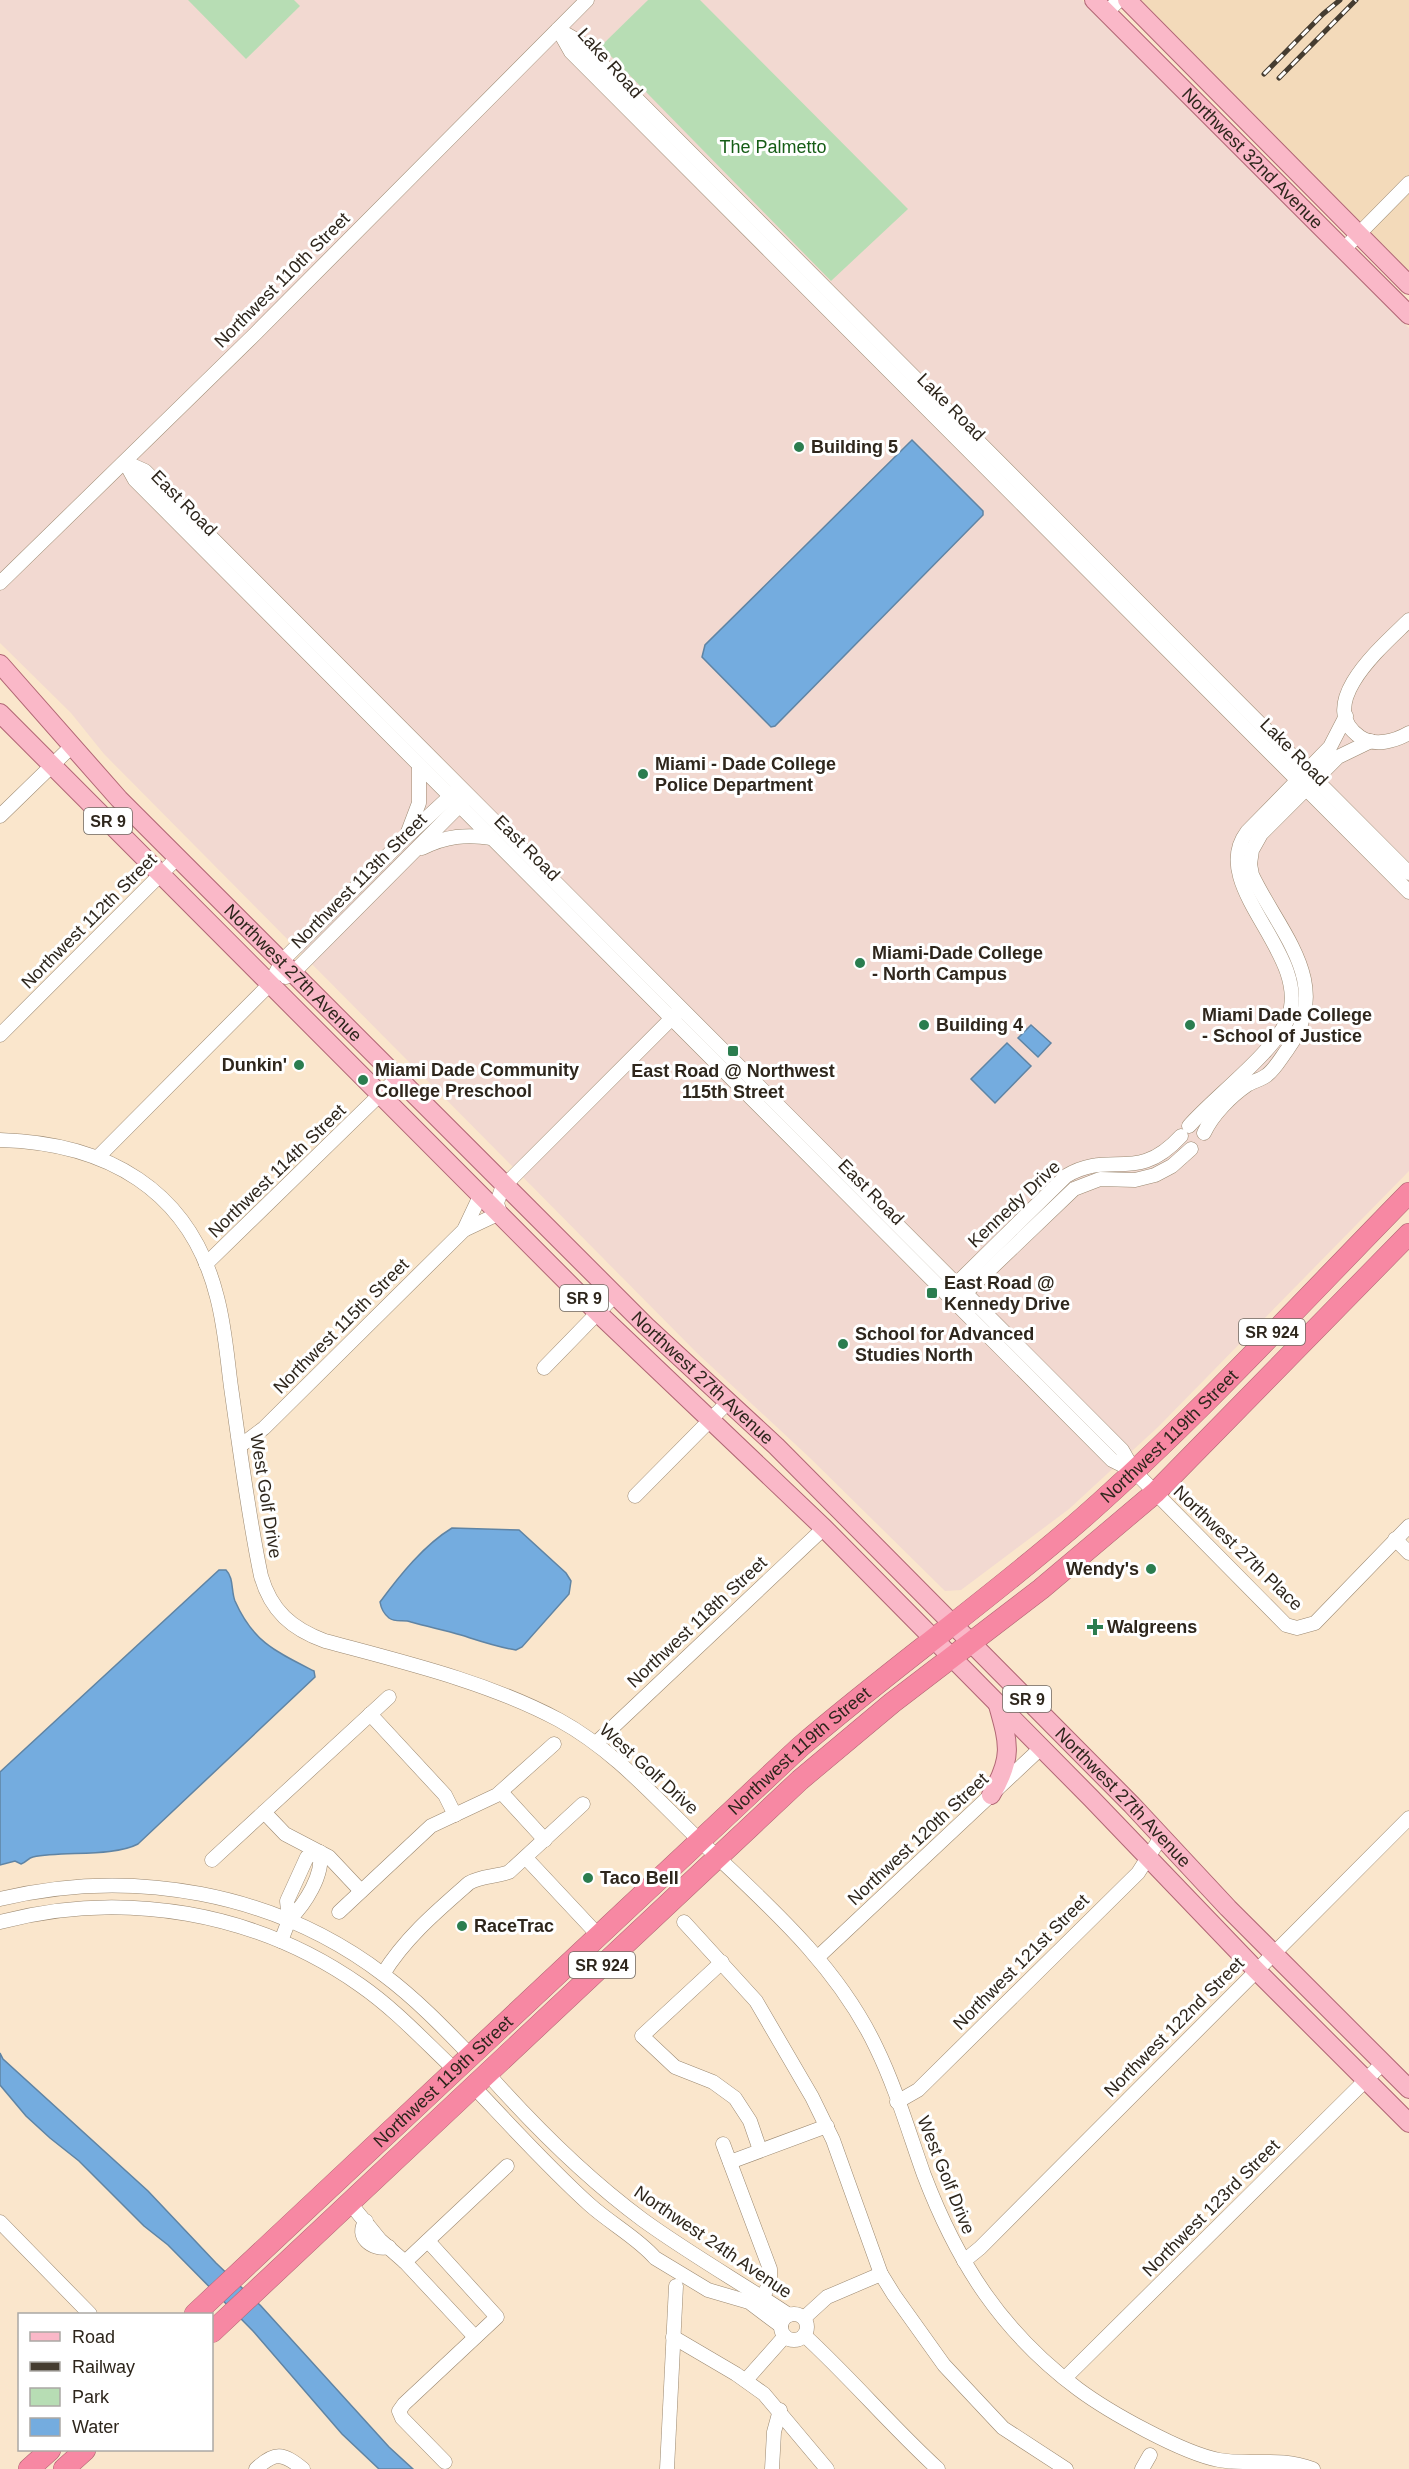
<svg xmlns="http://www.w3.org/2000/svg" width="1409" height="2469" font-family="Arial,sans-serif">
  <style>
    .built { fill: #f3daba }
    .education { fill: #f2d9d1 }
    .green { fill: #b7ddb4 }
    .water { fill: #74acdf; stroke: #5f84a4; stroke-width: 1.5 }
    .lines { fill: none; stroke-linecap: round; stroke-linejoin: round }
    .minor-casing { stroke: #9b8870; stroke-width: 15 }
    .major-casing { stroke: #b16674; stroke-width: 20 }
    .highway-casing { stroke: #b16674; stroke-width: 22 }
    .minor { stroke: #fff; stroke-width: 14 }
    .major { stroke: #fab8c8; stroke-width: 18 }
    .highway { stroke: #f788a3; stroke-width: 21 }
    .rail-casing { stroke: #453c30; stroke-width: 5 }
    .rail { stroke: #fff; stroke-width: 3; stroke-dasharray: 9; stroke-linecap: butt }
    .poi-dot { fill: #2b7d4f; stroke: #fff; stroke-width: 2 }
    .labels { text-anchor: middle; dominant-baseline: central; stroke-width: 6; stroke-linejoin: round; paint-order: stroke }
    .shield { fill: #fff; stroke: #6d6760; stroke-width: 1.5 }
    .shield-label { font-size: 16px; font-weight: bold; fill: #2e261c }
    .street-label { font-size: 18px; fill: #2e261c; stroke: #fff }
    .park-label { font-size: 18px; fill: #165d16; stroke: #fff }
    .poi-label { font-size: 18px; font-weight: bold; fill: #2e261c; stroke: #fff; text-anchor: start }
  </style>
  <rect width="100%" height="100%" fill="#fae6cc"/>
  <path class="built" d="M 1141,0 L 1409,0 L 1409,271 Z"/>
  <path class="education" d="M 0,0 L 1082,0 L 1409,328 L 1409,1171 L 1158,1427 L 1069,1509 L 961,1590 L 945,1591 L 809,1457 L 697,1353 L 104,754 L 71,713 L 0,643 Z"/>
  <g class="green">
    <path d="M 188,0 L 294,0 L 300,6 L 246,59 Z"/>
    <path d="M 648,0 L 700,0 L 908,209 L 831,281 L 601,46 Z"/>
  </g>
  <g class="water">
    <path d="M 912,440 L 983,511 L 983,515 L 775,726 L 771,727 L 702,657 L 705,645 Z"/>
    <path d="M 1031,1025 L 1051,1043 L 1038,1057 L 1018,1038 Z"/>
    <path d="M 1007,1043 L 1031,1066 L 995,1103 L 971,1079 Z"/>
    <path d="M 452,1528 L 519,1530 L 566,1573 L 571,1581 L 569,1594 L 522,1647 L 516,1650 C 497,1647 480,1641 461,1635 C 445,1630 428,1627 411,1622 C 404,1619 396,1623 389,1618 C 384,1614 381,1608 380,1602 C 400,1575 424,1545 452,1528 Z"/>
    <path d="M 219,1570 L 226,1570 C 234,1578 231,1591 235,1601 C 253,1642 276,1652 314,1671 L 315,1677 L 138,1844 C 113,1857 64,1851 33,1857 C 28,1858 27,1862 21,1864 L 15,1861 L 0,1865 L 0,1772 Z"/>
    <path d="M 0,2053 L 3,2059 L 148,2191 L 216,2263 L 261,2306 L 389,2447 L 413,2469 L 379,2469 L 342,2434 L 253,2331 L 168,2245 L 144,2226 L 79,2161 L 50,2138 L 26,2116 L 0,2085 Z"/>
  </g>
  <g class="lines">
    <g class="minor-casing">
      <g id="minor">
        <path d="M 1107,12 L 1119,0"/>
        <path d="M 558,29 L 571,52 L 1409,892"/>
        <path d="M 559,30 L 580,42 L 1409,873"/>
        <path d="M 1343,250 L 1409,183"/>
        <path d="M 125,462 L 145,471 L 1122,1450 L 1134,1471 L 1286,1625 L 1297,1628 L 1315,1623 L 1409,1526"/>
        <path d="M 125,462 L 135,480 L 1112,1460 L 1134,1471"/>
        <path d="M 0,583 L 255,334 L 587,0"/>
        <path d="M 1409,620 C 1386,643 1312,704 1360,737 C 1375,747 1395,741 1409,733"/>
        <path d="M 0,816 L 72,746"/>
        <path d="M 408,832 L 419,803 L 419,765"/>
        <path d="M 422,848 C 446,836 466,834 492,838"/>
        <path d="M 286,977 L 293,973 L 466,799"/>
        <path d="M 0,1035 L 178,857"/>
        <path d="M 1189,1126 C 1214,1097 1276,1051 1288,1018 C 1313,955 1206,886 1247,832 L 1330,747 L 1346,716"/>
        <path d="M 1204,1133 C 1212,1115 1231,1096 1247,1085 C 1253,1081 1261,1080 1267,1075 C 1275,1069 1281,1058 1287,1050 C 1335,984 1280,934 1252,875 L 1250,864 L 1252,850 L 1261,834 L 1338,757 L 1371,741"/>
        <path d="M 0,1140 C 106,1143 190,1189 217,1297 C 225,1327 227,1357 231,1387 C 240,1450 248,1514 261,1576 C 271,1611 292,1629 325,1641 C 403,1662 488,1682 559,1720 C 612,1749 651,1793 694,1835 C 762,1900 835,1961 876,2047 C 896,2088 909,2133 924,2175 C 958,2264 1002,2332 1078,2389 C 1109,2412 1182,2453 1219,2460 C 1253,2466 1277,2456 1313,2469"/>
        <path d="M 98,1157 L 270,984 L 282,961 L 405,838 L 457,790"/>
        <path d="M 464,1230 L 500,1213 L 497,1203 L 502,1188 L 677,1013"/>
        <path d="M 206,1264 L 398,1077"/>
        <path d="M 950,1290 L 1066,1176 C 1111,1149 1136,1185 1181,1136"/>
        <path d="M 959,1299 L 1074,1189 L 1100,1179 L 1135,1180 L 1155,1175 L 1172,1166 L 1191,1149"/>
        <path d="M 544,1368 L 616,1294"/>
        <path d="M 240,1446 L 264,1428 L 464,1230 L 481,1194"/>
        <path d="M 635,1496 L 728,1402"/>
        <path d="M 1395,1539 L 1409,1553"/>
        <path d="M 370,1714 L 445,1795 L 455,1815"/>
        <path d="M 596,1743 L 824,1528"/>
        <path d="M 501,1792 L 545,1840"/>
        <path d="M 264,1812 L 285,1834 L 329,1857 L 361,1891"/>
        <path d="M 526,1858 L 599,1936"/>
        <path d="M 212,1860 L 389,1697"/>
        <path d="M 0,1899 C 132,1867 275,1892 384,1975 C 416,1999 443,2027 471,2056"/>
        <path d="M 339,1912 L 431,1826 L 497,1795 L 554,1744"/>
        <path d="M 0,1922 C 123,1889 256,1912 360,1985 C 396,2010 424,2041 455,2070"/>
        <path d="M 684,1922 L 756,2001 L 812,2097 L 833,2140 L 881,2274 L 894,2295 L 944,2365 L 1003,2428 L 1066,2469"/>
        <path d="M 281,1941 L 289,1920 L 287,1901 L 307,1857 L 320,1852 C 324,1875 305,1904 289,1920"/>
        <path d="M 818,1957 L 1042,1747"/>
        <path d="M 722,1962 L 642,2036 L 675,2067 L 713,2082 L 735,2098 L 750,2121 L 760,2150"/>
        <path d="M 383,1974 C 405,1938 437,1911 469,1883 C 481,1876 495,1877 509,1872 L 583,1804"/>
        <path d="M 487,2073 C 534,2126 586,2178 643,2220 C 690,2254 741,2283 789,2315"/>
        <path d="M 473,2086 C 511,2126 549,2168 590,2205 C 610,2223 639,2239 655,2258 L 708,2290 L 749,2302 L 781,2326"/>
        <path d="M 897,2102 L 918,2090 L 1138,1873 L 1161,1837"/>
        <path d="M 723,2144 L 770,2269 L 770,2282 L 763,2297"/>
        <path d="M 730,2162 L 827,2126"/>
        <path d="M 349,2202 L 380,2240 L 405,2262 L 475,2337"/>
        <path d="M 366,2221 C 354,2236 372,2251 389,2247"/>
        <path d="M 0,2222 L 90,2314"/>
        <path d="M 428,2241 L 497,2317 L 404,2404 L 399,2411 L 402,2418 L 445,2462"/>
        <path d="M 964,2261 L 980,2248 L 1409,1818"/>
        <path d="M 405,2262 L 507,2166"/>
        <circle cx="794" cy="2327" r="13"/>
        <path d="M 804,2318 L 827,2297 L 881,2274"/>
        <path d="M 804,2335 C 851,2378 891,2426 938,2469"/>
        <path d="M 673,2337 L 736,2374 L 764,2394 L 827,2469"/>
        <path d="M 1065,2378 L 1383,2063"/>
        <path d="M 746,2380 L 785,2336"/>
        <path d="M 256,2469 C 275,2451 283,2453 303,2469"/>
        <path d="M 667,2469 L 676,2286"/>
        <path d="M 772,2469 L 774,2432 L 780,2410"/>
        <path d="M 1142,2469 L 1150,2455"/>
      </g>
    </g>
    <g class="major-casing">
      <g id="major">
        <path id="s1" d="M 1094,0 L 1409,315"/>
        <path d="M 1127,0 L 1409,285"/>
        <path id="s2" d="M 0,664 L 119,799 L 646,1326 L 776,1446 L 1132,1805 L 1228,1908 L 1409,2089"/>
        <path d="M 0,713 L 598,1313 L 824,1528 L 1091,1798 L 1256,1970 L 1409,2123"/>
        <path d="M 991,1795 C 1013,1758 1009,1744 998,1705"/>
      </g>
    </g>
    <g class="highway-casing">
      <g id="highway">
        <path id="s3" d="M 195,2314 L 800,1747 C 893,1667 993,1597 1085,1516 C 1199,1415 1302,1302 1409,1193"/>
        <path d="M 212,2332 L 800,1780 L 892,1703 L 1041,1589 L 1156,1492 L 1409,1234"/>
        <path d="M 29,2469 L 50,2450"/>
        <path d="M 64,2469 L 85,2450"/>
      </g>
    </g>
    <use href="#minor" class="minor"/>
    <use href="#major" class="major"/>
    <use href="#highway" class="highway"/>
    <g class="rail-casing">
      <g id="rail">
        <path d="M 1264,74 L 1323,14 L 1340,0"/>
        <path d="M 1279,78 L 1356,0"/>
      </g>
    </g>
    <use href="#rail" class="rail"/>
  </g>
  <g class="poi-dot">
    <circle cx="799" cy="447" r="6"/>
    <circle cx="643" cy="774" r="6"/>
    <circle cx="860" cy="963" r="6"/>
    <circle cx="924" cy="1025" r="6"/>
    <circle cx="1190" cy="1025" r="6"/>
    <rect x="727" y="1045" width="12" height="12" rx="3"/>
    <circle cx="299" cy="1065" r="6"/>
    <circle cx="363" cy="1080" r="6"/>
    <rect x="926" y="1287" width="12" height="12" rx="3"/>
    <circle cx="843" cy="1344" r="6"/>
    <circle cx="1151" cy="1569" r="6"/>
    <path d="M1092 1618h6v6h6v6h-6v6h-6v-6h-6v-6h6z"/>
    <circle cx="588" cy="1878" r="6"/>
    <circle cx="462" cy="1926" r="6"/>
  </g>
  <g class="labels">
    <g class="shield">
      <rect x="84" y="808" width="48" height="26" rx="4.5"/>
      <rect x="560" y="1285" width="48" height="26" rx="4.5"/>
      <rect x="1239" y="1319" width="66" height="26" rx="4.5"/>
      <rect x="1003" y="1686" width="48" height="26" rx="4.5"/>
      <rect x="569" y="1952" width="66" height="26" rx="4.5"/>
    </g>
    <g class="shield-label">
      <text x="108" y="821">SR 9</text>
      <text x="584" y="1298">SR 9</text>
      <text x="1272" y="1332">SR 924</text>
      <text x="1027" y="1699">SR 9</text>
      <text x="602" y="1965">SR 924</text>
    </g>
    <g class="street-label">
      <text transform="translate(610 63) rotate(48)">Lake Road</text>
      <text stroke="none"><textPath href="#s1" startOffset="224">Northwest 32nd Avenue</textPath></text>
      <text transform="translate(282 280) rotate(-45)">Northwest 110th Street</text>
      <text transform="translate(951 407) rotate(45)">Lake Road</text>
      <text transform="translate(184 503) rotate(45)">East Road</text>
      <text transform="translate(1294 752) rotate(45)">Lake Road</text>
      <text transform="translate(527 848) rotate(45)">East Road</text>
      <text transform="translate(359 881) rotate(-45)">Northwest 113th Street</text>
      <text transform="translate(89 921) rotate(-45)">Northwest 112th Street</text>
      <text stroke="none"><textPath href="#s2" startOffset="426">Northwest 27th Avenue</textPath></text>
      <text transform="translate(277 1171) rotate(-44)">Northwest 114th Street</text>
      <text transform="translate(871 1192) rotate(45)">East Road</text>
      <text transform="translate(1014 1204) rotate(-43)">Kennedy Drive</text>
      <text transform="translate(341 1326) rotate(-45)">Northwest 115th Street</text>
      <text stroke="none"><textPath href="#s2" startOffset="1002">Northwest 27th Avenue</textPath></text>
      <text stroke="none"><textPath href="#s3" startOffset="1312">Northwest 119th Street</textPath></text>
      <text transform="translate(266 1496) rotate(81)">West Golf Drive</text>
      <text transform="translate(1238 1548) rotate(44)">Northwest 27th Place</text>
      <text transform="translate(697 1622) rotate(-43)">Northwest 118th Street</text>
      <text stroke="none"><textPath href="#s3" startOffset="826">Northwest 119th Street</textPath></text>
      <text transform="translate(649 1769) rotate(42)">West Golf Drive</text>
      <text stroke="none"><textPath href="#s2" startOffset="1596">Northwest 27th Avenue</textPath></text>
      <text transform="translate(918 1839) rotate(-43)">Northwest 120th Street</text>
      <text transform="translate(1021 1962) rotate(-45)">Northwest 121st Street</text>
      <text transform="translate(1174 2027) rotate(-45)">Northwest 122nd Street</text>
      <text stroke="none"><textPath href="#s3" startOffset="340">Northwest 119th Street</textPath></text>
      <text transform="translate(946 2175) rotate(68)">West Golf Drive</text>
      <text transform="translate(1211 2208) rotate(-45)">Northwest 123rd Street</text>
      <text transform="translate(713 2242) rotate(34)">Northwest 24th Avenue</text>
    </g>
    <g class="park-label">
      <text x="773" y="147">The Palmetto</text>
    </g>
    <g class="poi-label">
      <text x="811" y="447">Building 5</text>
      <text x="655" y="764">Miami - Dade College<tspan x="655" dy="21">Police Department</tspan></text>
      <text x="872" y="953">Miami-Dade College<tspan x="872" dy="21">- North Campus</tspan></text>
      <text x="1202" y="1015">Miami Dade College<tspan x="1202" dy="21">- School of Justice</tspan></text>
      <text x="936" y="1025">Building 4</text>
      <text x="287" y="1065" text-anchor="end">Dunkin'</text>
      <text x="375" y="1070">Miami Dade Community<tspan x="375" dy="21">College Preschool</tspan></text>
      <text x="733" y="1071" text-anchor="middle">East Road @ Northwest<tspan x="733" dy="21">115th Street</tspan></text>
      <text x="944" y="1283">East Road @<tspan x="944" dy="21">Kennedy Drive</tspan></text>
      <text x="855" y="1334">School for Advanced<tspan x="855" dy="21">Studies North</tspan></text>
      <text x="1139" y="1569" text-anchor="end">Wendy's</text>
      <text x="1107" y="1627">Walgreens</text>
      <text x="600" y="1878">Taco Bell</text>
      <text x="474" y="1926">RaceTrac</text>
    </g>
  </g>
  <rect x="18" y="2313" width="195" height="138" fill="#ffffff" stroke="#aba8a4" stroke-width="1.5"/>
  <rect x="30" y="2332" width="30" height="9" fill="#fab8c8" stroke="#aba8a4" stroke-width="1.5"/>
  <text x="72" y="2343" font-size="18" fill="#2e261c">Road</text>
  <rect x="30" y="2362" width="30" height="9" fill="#453c30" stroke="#aba8a4" stroke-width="1.5"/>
  <text x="72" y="2373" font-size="18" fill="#2e261c">Railway</text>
  <rect x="30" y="2388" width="30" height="18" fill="#b7ddb4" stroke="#aba8a4" stroke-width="1.5"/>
  <text x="72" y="2403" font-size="18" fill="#2e261c">Park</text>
  <rect x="30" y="2418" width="30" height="18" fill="#74acdf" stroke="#aba8a4" stroke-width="1.5"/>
  <text x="72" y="2433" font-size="18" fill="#2e261c">Water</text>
</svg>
